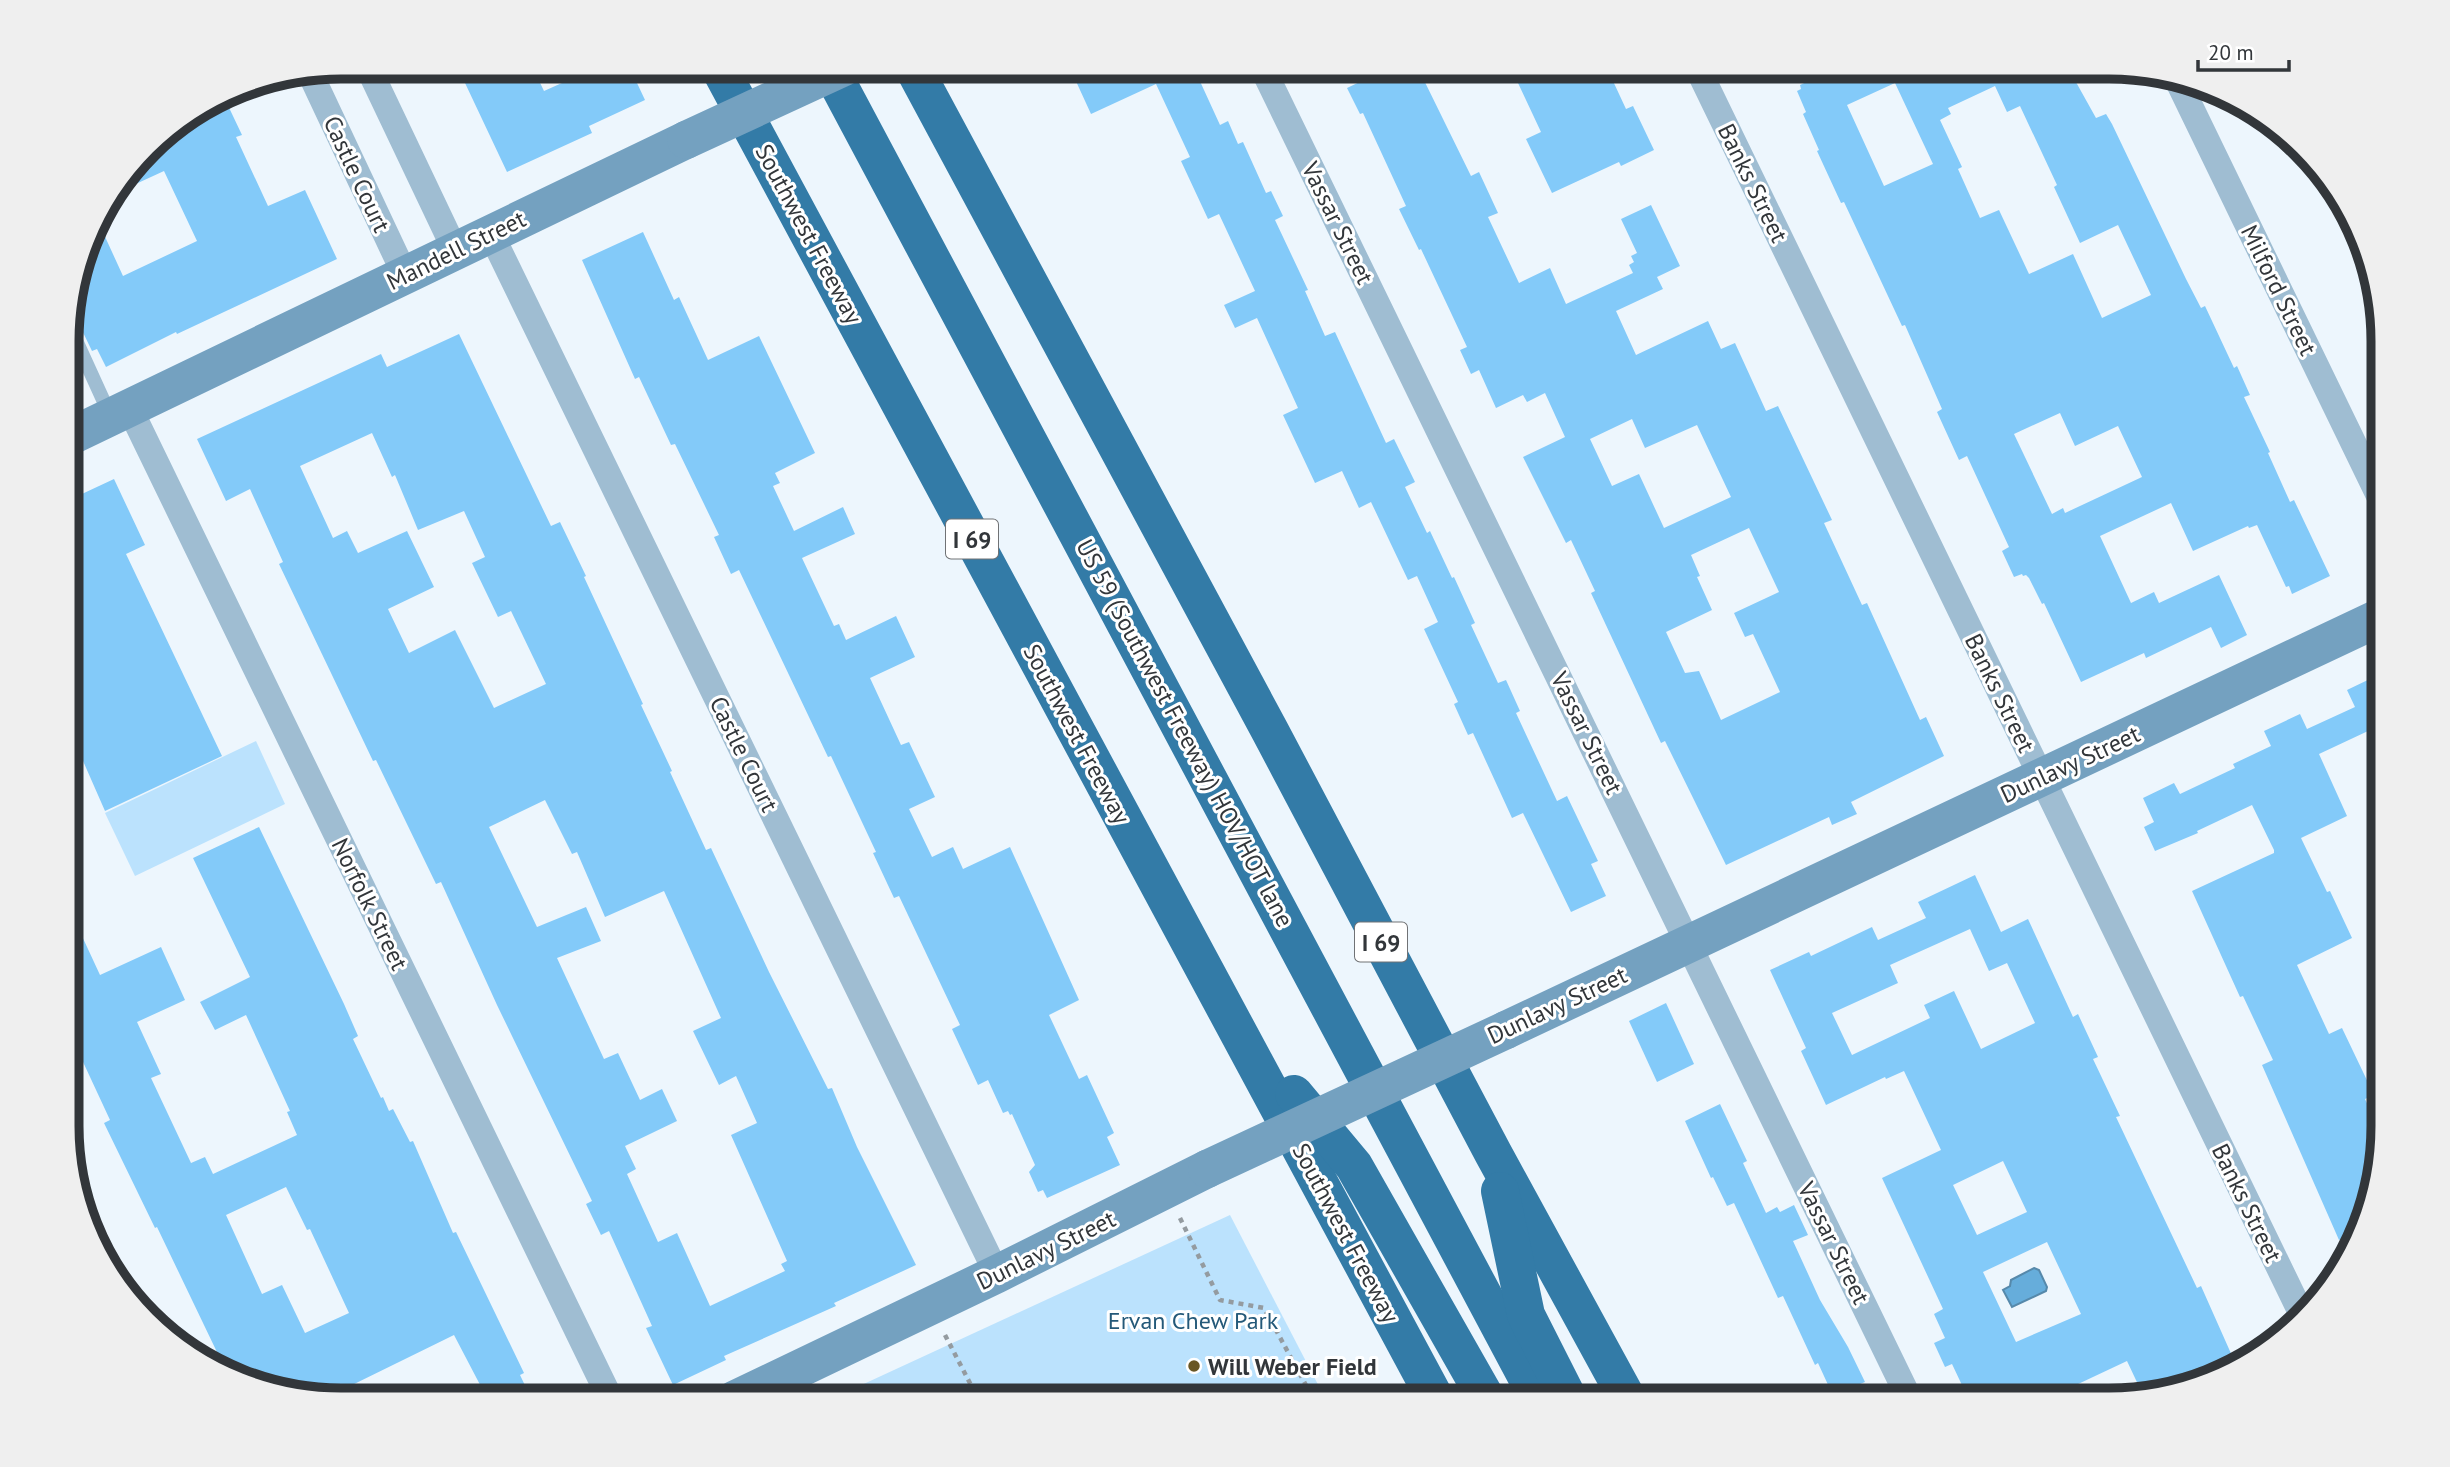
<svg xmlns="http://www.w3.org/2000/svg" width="2450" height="1467" font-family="'PT Sans',sans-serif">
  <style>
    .green { fill: #bbe2fd }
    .water { fill: #66addb; stroke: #5689ab; stroke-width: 2 }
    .building { fill: #83caf9; fill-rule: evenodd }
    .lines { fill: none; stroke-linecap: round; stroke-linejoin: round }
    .path { stroke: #949ba0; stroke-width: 4.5; stroke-dasharray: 5 5; stroke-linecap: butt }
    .lane { stroke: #9fbdd2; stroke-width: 14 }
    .street { stroke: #9fbdd2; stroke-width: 26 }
    .secondary { stroke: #74a1c0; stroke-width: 38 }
    .highway { stroke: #337ba7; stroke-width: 38 }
    .secondary-bridge { stroke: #74a1c0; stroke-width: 38 }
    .poi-dot { fill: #685624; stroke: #fff; stroke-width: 2.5 }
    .labels { text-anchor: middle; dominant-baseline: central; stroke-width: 6; stroke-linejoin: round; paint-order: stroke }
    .shield { fill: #fff; stroke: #707275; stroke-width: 2 }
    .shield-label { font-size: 23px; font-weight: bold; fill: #32363a }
    .street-label { font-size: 24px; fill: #32363a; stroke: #fff }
    .park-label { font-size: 24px; fill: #245979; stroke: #fff }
    .poi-label { font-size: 24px; font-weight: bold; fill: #32363a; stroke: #fff; text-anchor: start }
    .rim { fill: none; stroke: #32363a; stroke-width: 9 }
  </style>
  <rect width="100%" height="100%" fill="#edf6fd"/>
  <g class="green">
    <path d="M 256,741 L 285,804 L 135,876 L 105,813 Z"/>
    <path d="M 1230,1215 L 1326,1400 L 829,1400 Z"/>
  </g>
  <path class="water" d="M 2034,1268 L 2039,1270 L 2047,1287 L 2046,1291 L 2012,1307 L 2003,1290 L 2010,1286 L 2011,1280 Z"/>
  <g class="building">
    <path d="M 457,66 L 532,66 L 544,91 L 600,66 L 629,66 L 645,100 L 589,126 L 592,133 L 507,172 Z"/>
    <path d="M 1069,66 L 1193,66 L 1220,125 L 1228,121 L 1238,144 L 1243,142 L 1266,193 L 1271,191 L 1283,216 L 1275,220 L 1308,290 L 1305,291 L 1325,336 L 1335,332 L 1386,443 L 1394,439 L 1415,482 L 1405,487 L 1427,533 L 1430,531 L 1452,578 L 1454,577 L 1475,623 L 1471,625 L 1498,683 L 1506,680 L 1520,711 L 1516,713 L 1557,801 L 1567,796 L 1598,861 L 1591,864 L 1606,896 L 1571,912 L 1523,813 L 1512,818 L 1473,733 L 1468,735 L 1454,704 L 1458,702 L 1424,629 L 1438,622 L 1417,576 L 1408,580 L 1371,502 L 1359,508 L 1342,471 L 1315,483 L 1283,415 L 1298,408 L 1257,318 L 1235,328 L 1224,305 L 1255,291 L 1219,214 L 1208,219 L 1181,161 L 1190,157 L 1156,84 L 1091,114 Z"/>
    <path d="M 1363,66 L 1417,66 L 1471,176 L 1479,172 L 1498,213 L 1488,217 L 1519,283 L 1550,268 L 1566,304 L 1633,273 L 1629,265 L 1634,262 L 1631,256 L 1637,253 L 1621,219 L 1651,205 L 1680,266 L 1657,277 L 1663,289 L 1616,311 L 1636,355 L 1708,321 L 1721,349 L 1735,343 L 1766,411 L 1778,406 L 1832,520 L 1824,523 L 1862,605 L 1867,603 L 1920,720 L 1926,717 L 1944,756 L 1851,802 L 1857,814 L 1832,825 L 1829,817 L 1726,865 L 1665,741 L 1661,743 L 1591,593 L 1595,591 L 1571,540 L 1566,543 L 1523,457 L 1565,437 L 1545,393 L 1527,402 L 1523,395 L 1496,408 L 1479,370 L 1471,374 L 1460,350 L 1467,347 L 1421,249 L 1419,250 L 1399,209 L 1406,206 L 1363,113 L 1360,114 L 1347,88 L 1368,78 ZM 1632,419 L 1645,448 L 1697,425 L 1731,497 L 1664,528 L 1639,474 L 1612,486 L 1590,439 ZM 1749,528 L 1779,592 L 1734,613 L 1745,637 L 1753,634 L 1780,692 L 1721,720 L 1699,671 L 1685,673 L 1666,632 L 1712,610 L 1697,577 L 1700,576 L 1691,555 Z"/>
    <path d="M 1510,66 L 1606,66 L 1626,109 L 1633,106 L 1654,150 L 1621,166 L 1619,162 L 1552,193 L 1526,139 L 1541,132 Z"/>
    <path d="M 1840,66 L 2067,66 L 2096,118 L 2106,114 L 2112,124 L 2186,279 L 2201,308 L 2205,306 L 2234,368 L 2237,366 L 2250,395 L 2244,397 L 2270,452 L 2268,453 L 2290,502 L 2294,500 L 2330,576 L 2292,594 L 2289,586 L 2286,587 L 2257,525 L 2249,528 L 2248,526 L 2193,551 L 2171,503 L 2100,536 L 2131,603 L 2154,592 L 2159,603 L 2219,575 L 2247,635 L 2221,648 L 2211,627 L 2146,658 L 2144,653 L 2081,682 L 2044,603 L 2042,604 L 2029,578 L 2026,575 L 2023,576 L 2022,574 L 2014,577 L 2002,551 L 2009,547 L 1967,456 L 1959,460 L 1937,412 L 1942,409 L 1905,325 L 1902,326 L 1844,202 L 1841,203 L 1817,151 L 1819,150 L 1803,114 L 1806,112 L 1797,91 L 1801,89 L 1800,85 ZM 1895,83 L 1933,164 L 1884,186 L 1847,105 ZM 1995,86 L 2007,112 L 2020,106 L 2057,185 L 2054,187 L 2080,243 L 2118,225 L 2151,295 L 2102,318 L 2073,254 L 2029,274 L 1999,210 L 1980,218 L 1958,169 L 1962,167 L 1940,120 L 1951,114 L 1948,108 ZM 2060,413 L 2075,446 L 2118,426 L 2142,477 L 2065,513 L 2063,508 L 2052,514 L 2014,434 Z"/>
    <path d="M 223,95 L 242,135 L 236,137 L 268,206 L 305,190 L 337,259 L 177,334 L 176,332 L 106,367 L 97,349 L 92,351 L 77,320 L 69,316 L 69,305 L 95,219 L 96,217 L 123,276 L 197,241 L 164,171 L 114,194 L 160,135 Z"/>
    <path d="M 643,232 L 674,300 L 679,297 L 708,360 L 759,336 L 815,453 L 775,473 L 780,483 L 773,486 L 794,531 L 843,507 L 855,534 L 802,558 L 834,626 L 839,624 L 846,640 L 896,616 L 915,657 L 870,678 L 901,745 L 909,742 L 935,797 L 909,809 L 932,857 L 953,847 L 963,869 L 1010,847 L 1079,1000 L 1049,1015 L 1079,1079 L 1087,1075 L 1114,1133 L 1107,1137 L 1120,1165 L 1047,1198 L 1043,1190 L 1038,1192 L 1029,1172 L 1035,1165 L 1012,1114 L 1010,1115 L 1008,1111 L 1003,1113 L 988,1080 L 978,1085 L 952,1029 L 960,1025 L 899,896 L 894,898 L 873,853 L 876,852 L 831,756 L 828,757 L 739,570 L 731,574 L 714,537 L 719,535 L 675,444 L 671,445 L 639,377 L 635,379 L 582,260 Z"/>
    <path d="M 459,334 L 551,526 L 560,522 L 586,576 L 584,577 L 643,704 L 641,705 L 672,771 L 670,772 L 706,850 L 711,848 L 769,972 L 828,1089 L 832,1088 L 857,1147 L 916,1265 L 834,1303 L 836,1306 L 724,1356 L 726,1360 L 673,1385 L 646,1328 L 652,1326 L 609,1231 L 601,1235 L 586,1204 L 592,1201 L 497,1005 L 441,882 L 436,884 L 376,760 L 373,761 L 279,564 L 283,562 L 250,489 L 226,501 L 197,439 L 381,354 L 387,367 ZM 372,433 L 392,477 L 395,475 L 418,530 L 464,511 L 485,557 L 472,563 L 498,617 L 511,611 L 546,684 L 494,708 L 455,630 L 409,653 L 388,609 L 434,587 L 407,531 L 358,553 L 347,531 L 333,538 L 300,466 ZM 545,800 L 572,854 L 577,852 L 605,917 L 664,891 L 721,1018 L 693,1031 L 719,1085 L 736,1076 L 757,1123 L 731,1135 L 787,1261 L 781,1264 L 785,1271 L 710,1306 L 677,1233 L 658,1242 L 627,1174 L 636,1169 L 625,1146 L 677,1121 L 662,1089 L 640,1100 L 618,1053 L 604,1059 L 557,958 L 601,941 L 586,907 L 537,927 L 489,827 Z"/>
    <path d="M 114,479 L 145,545 L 126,554 L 222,756 L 105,811 L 69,729 L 69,500 Z"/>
    <path d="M 2374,677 L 2383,697 L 2383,724 L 2319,754 L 2347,816 L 2301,838 L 2327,892 L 2330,891 L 2352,938 L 2297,965 L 2329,1034 L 2342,1028 L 2374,1095 L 2365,1099 L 2383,1138 L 2383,1144 L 2356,1232 L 2339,1240 L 2262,1065 L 2273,1060 L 2243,996 L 2240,997 L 2192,891 L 2274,853 L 2274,850 L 2252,805 L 2197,831 L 2198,833 L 2155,851 L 2144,827 L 2154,822 L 2143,798 L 2174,783 L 2180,794 L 2235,768 L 2233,764 L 2271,746 L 2264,731 L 2300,714 L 2307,729 L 2355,707 L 2347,690 Z"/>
    <path d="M 259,827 L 344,1004 L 358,1036 L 353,1039 L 381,1098 L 383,1097 L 389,1111 L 393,1109 L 410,1142 L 413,1141 L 453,1233 L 456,1232 L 524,1373 L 520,1375 L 532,1400 L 488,1400 L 454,1335 L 344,1389 L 349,1400 L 269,1391 L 227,1373 L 157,1227 L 155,1228 L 104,1123 L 110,1120 L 77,1049 L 69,1053 L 69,908 L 100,975 L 161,947 L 185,1000 L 137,1022 L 161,1074 L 151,1078 L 191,1163 L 205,1157 L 213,1174 L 297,1135 L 287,1112 L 290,1111 L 246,1015 L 215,1030 L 200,1002 L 250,977 L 193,858 ZM 286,1187 L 307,1230 L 310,1229 L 349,1313 L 305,1333 L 282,1285 L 262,1294 L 226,1215 Z"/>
    <path d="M 1975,875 L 2001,932 L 2028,919 L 2073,1017 L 2078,1014 L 2098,1057 L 2093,1059 L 2120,1116 L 2116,1117 L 2197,1288 L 2201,1286 L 2237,1367 L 2143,1395 L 2127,1361 L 2059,1393 L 2063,1400 L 1969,1400 L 1952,1364 L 1945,1367 L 1934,1343 L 1945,1338 L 1934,1314 L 1943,1309 L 1882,1178 L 1941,1150 L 1904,1071 L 1886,1079 L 1885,1077 L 1826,1105 L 1801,1051 L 1806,1048 L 1770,970 L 1809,952 L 1811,956 L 1872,927 L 1878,940 L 1926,918 L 1918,902 ZM 1970,929 L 1989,971 L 2007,963 L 2035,1023 L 1981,1049 L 1954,991 L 1924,1005 L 1930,1018 L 1852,1055 L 1832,1013 L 1898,983 L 1890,965 ZM 2003,1161 L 2027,1212 L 1977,1235 L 1953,1185 ZM 2047,1242 L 2081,1314 L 2016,1342 L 1983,1272 Z"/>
    <path d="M 1666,1003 L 1694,1064 L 1657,1082 L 1629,1021 Z"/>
    <path d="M 1720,1104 L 1747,1161 L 1743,1163 L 1766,1213 L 1777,1207 L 1780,1212 L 1794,1205 L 1808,1235 L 1793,1241 L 1820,1300 L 1848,1347 L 1865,1382 L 1860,1384 L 1868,1400 L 1835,1400 L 1818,1363 L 1815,1365 L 1783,1296 L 1778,1298 L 1734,1203 L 1727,1206 L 1713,1177 L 1711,1178 L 1685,1121 Z"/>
  </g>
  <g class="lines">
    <g class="path">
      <path d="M 1180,1218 L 1220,1300 L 1264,1308 L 1314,1400"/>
      <path d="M 945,1335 L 973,1389 L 975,1400"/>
    </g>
    <path class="lane" d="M 69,325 L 110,415"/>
    <g class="street">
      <path d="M 368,67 L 455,250"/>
      <path d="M 1262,67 L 1910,1400"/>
      <path d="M 1697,67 L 2304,1319"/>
      <path d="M 310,73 L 405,275"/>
      <path d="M 2175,75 L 2383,504"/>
      <path d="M 491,234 L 997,1274"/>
      <path d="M 129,407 L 611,1400"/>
    </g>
    <g class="secondary">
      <path d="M 69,437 L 686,140"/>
      <path d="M 1506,1030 L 2383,616"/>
      <path d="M 734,1400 L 997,1274 L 1207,1169"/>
    </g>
    <g class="highway">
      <path d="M 719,67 L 1436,1400"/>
      <path d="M 829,67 L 1539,1400"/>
      <path d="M 913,67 L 1270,731 L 1493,1153 L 1628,1400"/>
      <path d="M 1294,1094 L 1354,1166 L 1487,1400"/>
      <path d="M 1500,1191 L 1526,1315 L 1569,1400"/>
    </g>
    <g class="secondary-bridge">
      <path d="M 686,140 L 844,67"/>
      <path d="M 1207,1169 L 1506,1030"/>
    </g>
  </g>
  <circle class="poi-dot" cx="1194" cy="1366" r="7"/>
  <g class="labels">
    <g class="shield">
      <rect x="946" y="519.5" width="52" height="39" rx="5"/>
      <rect x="1355" y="922.5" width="52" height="39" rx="5"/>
    </g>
    <g class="shield-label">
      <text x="972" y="539">I 69</text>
      <text x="1381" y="942">I 69</text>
    </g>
    <g class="street-label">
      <text transform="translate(357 174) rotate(65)">Castle Court</text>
      <text transform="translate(1753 183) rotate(64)">Banks Street</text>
      <text transform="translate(1338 223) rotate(64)">Vassar Street</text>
      <text transform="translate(809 234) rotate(62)">Southwest Freeway</text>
      <text transform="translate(456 250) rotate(-26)">Mandell Street</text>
      <text transform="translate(2279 290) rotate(64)">Milford Street</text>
      <text transform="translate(2000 693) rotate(64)">Banks Street</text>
      <text transform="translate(1185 733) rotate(62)">US 59 (Southwest Freeway) HOV/HOT lane</text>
      <text transform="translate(1587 733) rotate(64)">Vassar Street</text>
      <text transform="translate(1077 734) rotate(62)">Southwest Freeway</text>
      <text transform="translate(744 754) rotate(64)">Castle Court</text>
      <text transform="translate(2070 764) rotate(-25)">Dunlavy Street</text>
      <text transform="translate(370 904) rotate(64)">Norfolk Street</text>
      <text transform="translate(1557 1005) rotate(-25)">Dunlavy Street</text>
      <text transform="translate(2247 1203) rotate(64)">Banks Street</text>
      <text transform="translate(1346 1233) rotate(62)">Southwest Freeway</text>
      <text transform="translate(1834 1243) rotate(64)">Vassar Street</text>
      <text transform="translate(1046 1250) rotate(-26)">Dunlavy Street</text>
    </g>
    <g class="park-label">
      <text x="1193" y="1320">Ervan Chew Park</text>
    </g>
    <g class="poi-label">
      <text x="1208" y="1366">Will Weber Field</text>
    </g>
  </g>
  <path d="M0 0H2450V1467H0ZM341 79H2109A262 262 0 0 1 2371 341V1126A262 262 0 0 1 2109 1388H341A262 262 0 0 1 79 1126V341A262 262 0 0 1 341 79Z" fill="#efefef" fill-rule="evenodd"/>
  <path class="rim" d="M341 79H2109A262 262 0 0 1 2371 341V1126A262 262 0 0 1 2109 1388H341A262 262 0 0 1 79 1126V341A262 262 0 0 1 341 79Z"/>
  <path d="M2198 60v10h91v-10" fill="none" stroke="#32363a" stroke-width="3.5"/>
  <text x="2208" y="60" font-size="21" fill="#32363a" stroke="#ffffff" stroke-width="5" paint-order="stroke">20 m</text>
</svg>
